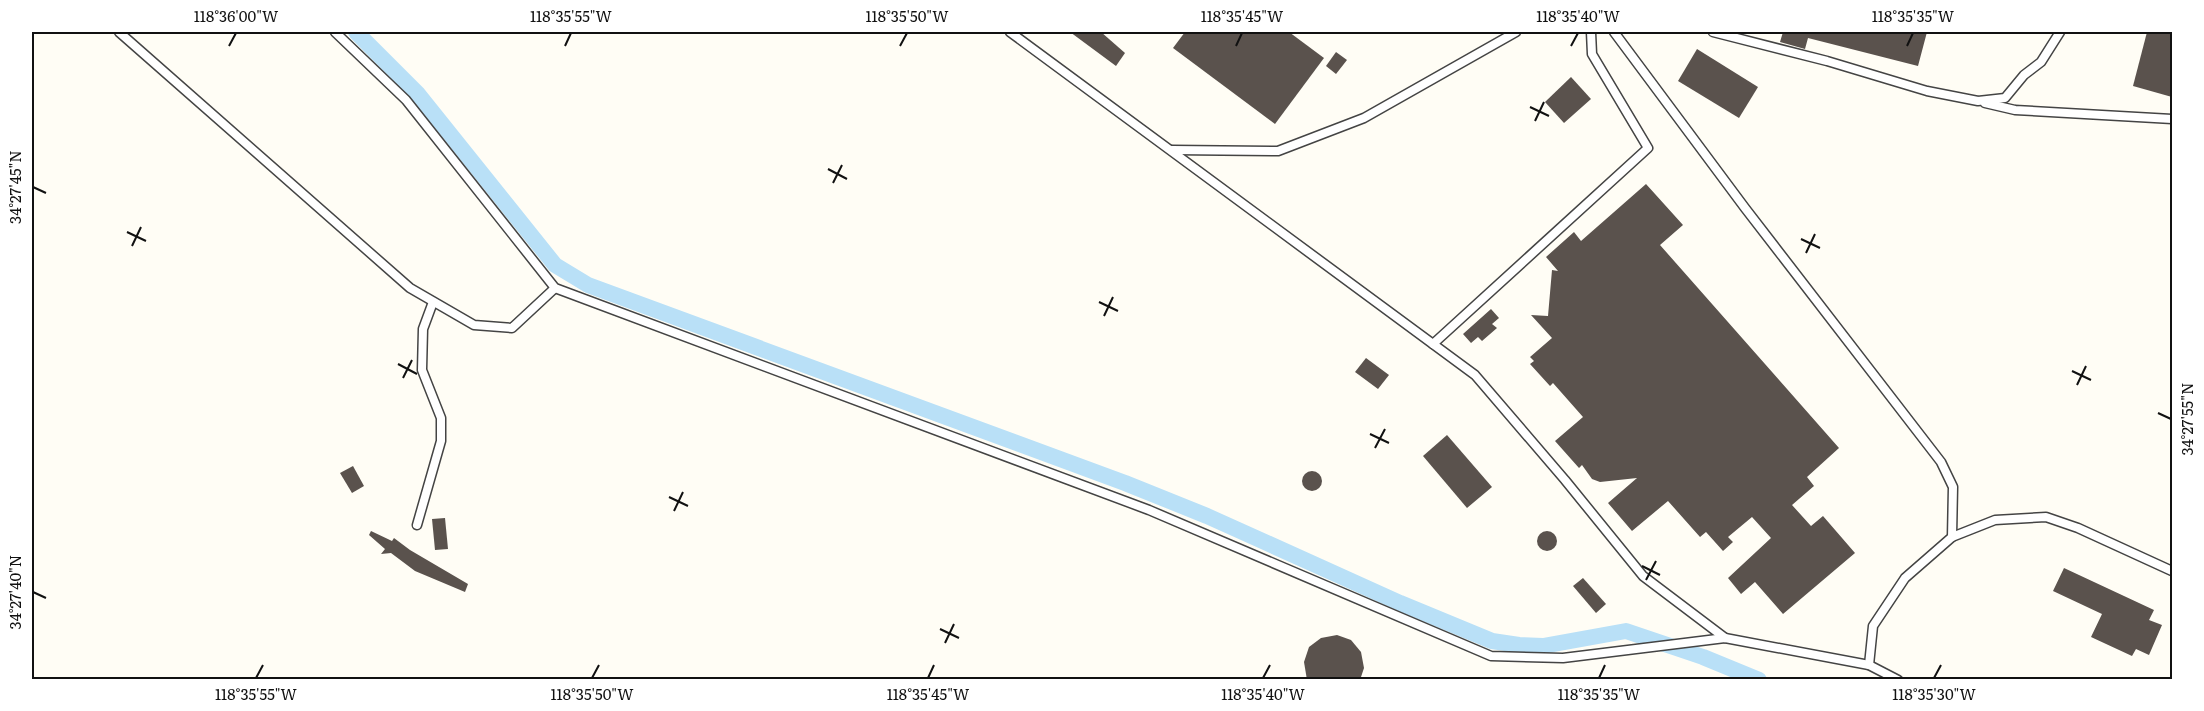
<svg xmlns="http://www.w3.org/2000/svg" width="2204" height="711" font-family="Literata,serif">
  <style>
    .lines { fill: none; stroke-linecap: round; stroke-linejoin: round }
    .canal { stroke: #b9e0f7; stroke-width: 16 }
    .building { fill: #5a524d }
    .service-casing { stroke: #444; stroke-width: 11 }
    .service { stroke: #fff; stroke-width: 8 }
    .ticks { fill: none; stroke: #111; stroke-width: 2 }
    .neatline { fill: none; stroke: #111; stroke-width: 2 }
    .ticks-label { font-size: 15px; text-anchor: middle; fill: #111 }
  </style>
  <rect width="100%" height="100%" fill="#fffdf5"/>
  <g class="lines">
    <path class="canal" d="M 356,32 L 418,94 L 555,265 L 588,285 L 1125,483 L 1207,516 L 1400,603 L 1492,641 L 1519,645 L 1543,646 L 1626,631 L 1703,657 L 1759,680"/>
  </g>
  <g class="building">
    <path d="M 1070,32 L 1101,32 L 1125,53 L 1116,66 Z"/>
    <path d="M 1185,32 L 1289,32 L 1324,58 L 1275,124 L 1173,48 Z"/>
    <path d="M 1783,32 L 1927,32 L 1918,66 L 1808,38 L 1805,49 L 1780,42 Z"/>
    <path d="M 2147,32 L 2172,32 L 2172,97 L 2133,86 Z"/>
    <path d="M 1697,49 L 1758,87 L 1739,118 L 1678,81 Z"/>
    <path d="M 1336,52 L 1347,60 L 1336,74 L 1326,66 Z"/>
    <path d="M 1571,77 L 1591,99 L 1564,123 L 1545,102 Z"/>
    <path d="M 1646,184 L 1683,225 L 1660,245 L 1839,448 L 1807,477 L 1814,486 L 1792,505 L 1811,526 L 1823,516 L 1855,553 L 1783,614 L 1755,582 L 1741,594 L 1728,578 L 1771,538 L 1752,517 L 1728,537 L 1733,542 L 1723,551 L 1706,532 L 1700,537 L 1668,501 L 1632,531 L 1608,503 L 1637,478 L 1600,482 L 1592,479 L 1582,465 L 1579,468 L 1555,441 L 1583,417 L 1553,383 L 1550,386 L 1530,364 L 1534,361 L 1530,357 L 1552,338 L 1531,315 L 1548,316 L 1552,270 L 1558,271 L 1546,257 L 1574,232 L 1581,241 Z"/>
    <path d="M 1491,309 L 1499,318 L 1492,324 L 1497,328 L 1482,341 L 1478,337 L 1471,343 L 1463,334 Z"/>
    <path d="M 1366,358 L 1389,375 L 1378,389 L 1355,372 Z"/>
    <path d="M 1447,435 L 1492,487 L 1467,508 L 1423,456 Z"/>
    <path d="M 353,466 L 364,486 L 352,493 L 340,473 Z"/>
    <circle cx="1312" cy="481" r="10"/>
    <path d="M 445,518 L 448,549 L 435,550 L 432,519 Z"/>
    <path d="M 371,531 L 392,541 L 394,538 L 410,550 L 468,584 L 465,592 L 415,571 L 391,553 L 381,554 L 385,549 L 369,535 Z"/>
    <circle cx="1547" cy="541" r="10"/>
    <path d="M 2064,568 L 2154,610 L 2149,620 L 2162,625 L 2149,655 L 2136,649 L 2132,656 L 2091,637 L 2102,614 L 2053,591 Z"/>
    <path d="M 1583,578 L 1606,604 L 1596,613 L 1573,586 Z"/>
    <path d="M 1337,635 L 1351,640 L 1361,652 L 1364,668 L 1360,680 L 1307,680 L 1304,662 L 1309,647 L 1321,638 Z"/>
  </g>
  <g class="lines">
    <g class="service-casing">
      <g id="service">
        <path d="M 119,32 L 410,288 L 474,325 L 512,328 L 555,288"/>
        <path d="M 335,32 L 406,100 L 555,288 L 1149,510 L 1491,656 L 1563,658 L 1725,638 L 1869,665 L 1898,680"/>
        <path d="M 1010,32 L 1475,375 L 1565,480 L 1643,576 L 1725,638"/>
        <path d="M 1614,32 L 1745,208 L 1941,462 L 1953,487 L 1952,537 L 1905,578 L 1873,626 L 1869,665"/>
        <path d="M 1713,32 L 1827,61 L 1927,91 L 1978,101 L 2005,98 L 2024,75 L 2041,62 L 2060,32"/>
        <path d="M 1985,103 L 2015,110 L 2172,119"/>
        <path d="M 1172,150 L 1278,151 L 1364,118 L 1516,32"/>
        <path d="M 1433,344 L 1648,148 L 1592,54 L 1591,32"/>
        <path d="M 417,525 L 441,441 L 441,418 L 422,370 L 423,329 L 433,302"/>
        <path d="M 1952,537 L 1995,520 L 2046,517 L 2078,528 L 2172,571"/>
      </g>
    </g>
    <use href="#service" class="service"/>
  </g>
  <path class="ticks" d="M 229,46 L 236,33M 565,46 L 571,33M 900,46 L 907,33M 1236,46 L 1242,33M 1571,46 L 1578,33M 1907,46 L 1913,33M 1530,107 L 1549,116M 1535,121 L 1544,102M 828,169 L 847,179M 833,183 L 842,165M 33,187 L 46,193M 127,232 L 146,241M 1801,239 L 1820,248M 132,246 L 141,227M 1806,253 L 1815,234M 1099,302 L 1118,311M 1104,316 L 1113,297M 398,364 L 417,374M 2072,371 L 2091,380M 403,378 L 412,360M 2077,385 L 2086,366M 2158,413 L 2171,419M 1370,434 L 1389,443M 1375,448 L 1385,429M 669,497 L 688,506M 674,511 L 683,492M 1642,566 L 1660,575M 1646,580 L 1656,561M 33,592 L 46,598M 940,629 L 959,638M 945,643 L 954,624M 256,678 L 263,665M 592,678 L 599,665M 928,678 L 934,665M 1263,678 L 1270,665M 1599,678 L 1605,665M 1934,678 L 1941,665"/>
  <rect width="2204" height="711" fill="none" stroke="#ffffff" stroke-width="66"/>
  <rect x="33" y="33" width="2138" height="645" class="neatline"/>
  <g class="ticks-label">
    <text x="236" y="22">118°36'00"W</text>
    <text x="571" y="22">118°35'55"W</text>
    <text x="907" y="22">118°35'50"W</text>
    <text x="1242" y="22">118°35'45"W</text>
    <text x="1578" y="22">118°35'40"W</text>
    <text x="1913" y="22">118°35'35"W</text>
    <text transform="translate(16 187) rotate(-90)" y="5">34°27'45"N</text>
    <text transform="translate(2188 419) rotate(-90)" y="5">34°27'55"N</text>
    <text transform="translate(16 592) rotate(-90)" y="5">34°27'40"N</text>
    <text x="256" y="700">118°35'55"W</text>
    <text x="592" y="700">118°35'50"W</text>
    <text x="928" y="700">118°35'45"W</text>
    <text x="1263" y="700">118°35'40"W</text>
    <text x="1599" y="700">118°35'35"W</text>
    <text x="1934" y="700">118°35'30"W</text>
  </g>
</svg>
